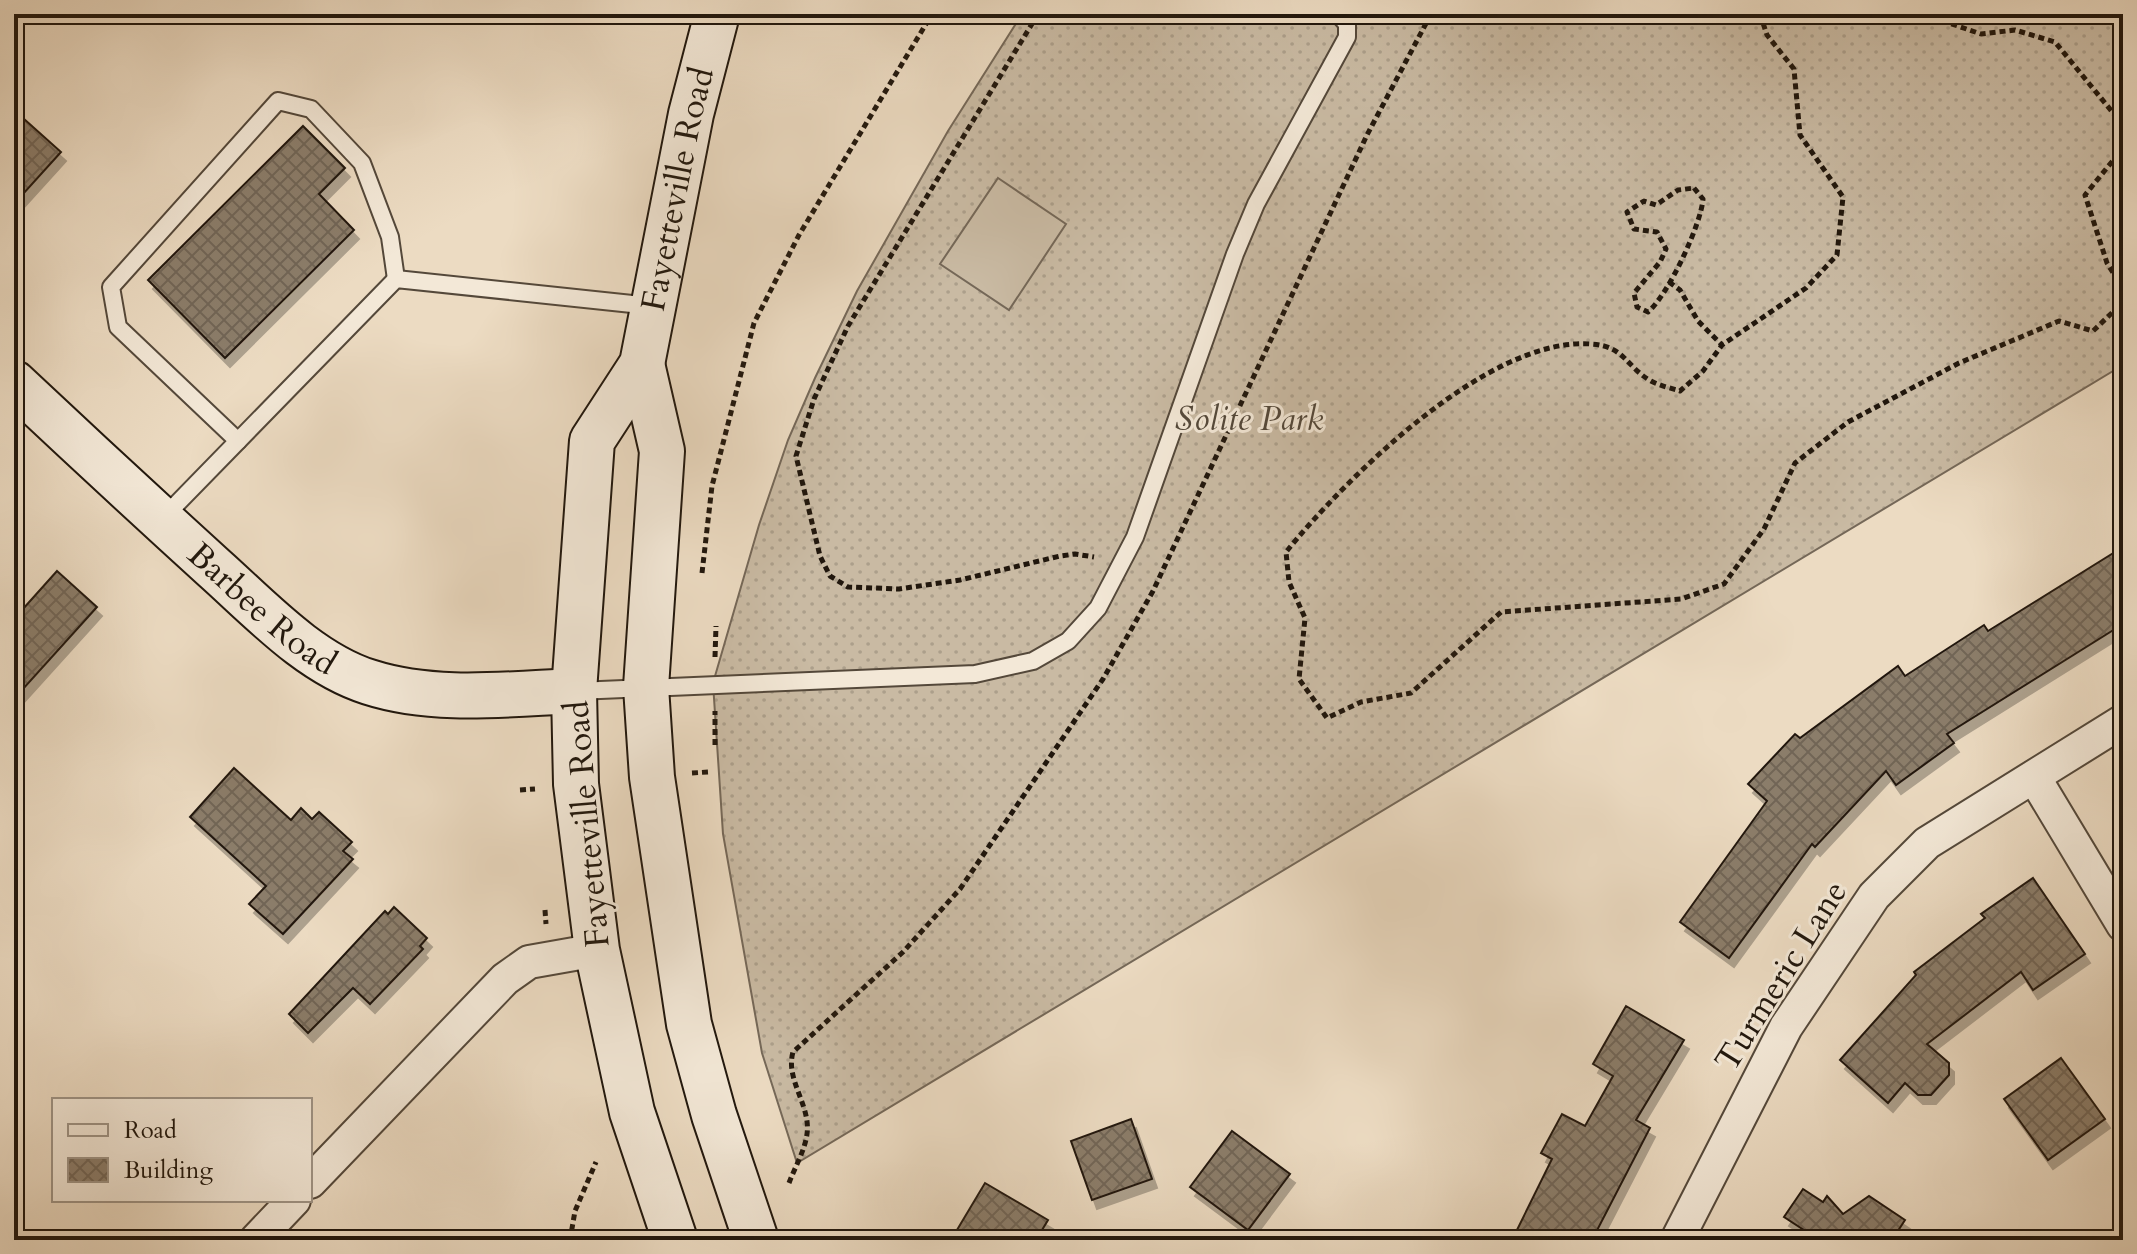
<svg xmlns="http://www.w3.org/2000/svg" width="2137" height="1254" font-family="Cardo,serif">
  <style>
    .grass { fill: url(#grass-dots); stroke: #756858; stroke-width: 2 }
    .garden { fill: #c9baa3; stroke: #756858; stroke-width: 2 }
    .building { fill: url(#building-cross-hatch); stroke: #21170d; stroke-width: 2; filter: url(#shadow) }
    .lines { fill: none; stroke-linecap: round; stroke-linejoin: round }
    .lane-casing { stroke: #54483a; stroke-width: 20 }
    .street-casing { stroke: #54483a; stroke-width: 36 }
    .secondary-casing { stroke: #21170d; stroke-width: 48 }
    .path { stroke: #21170d; stroke-width: 5; stroke-dasharray: 6 4; stroke-linecap: butt }
    .lane { stroke: #f3e8d7; stroke-width: 16 }
    .street { stroke: #f3e8d7; stroke-width: 32 }
    .secondary { stroke: #f3e8d7; stroke-width: 44 }
    .labels { text-anchor: middle; dominant-baseline: central; stroke-width: 6; stroke-linejoin: round; paint-order: stroke }
    .street-label { font-size: 34px; fill: #21170d; stroke: #f3e8d7 }
    .park-label { font-size: 34px; font-style: italic; fill: #53483a; stroke: #f3e8d7 }
  </style>
  <defs>
    <pattern id="grass-dots" width="8" height="8" patternUnits="userSpaceOnUse" patternTransform="scale(2)"><rect width="8" height="8" fill="#c9baa3"/><path d="M2 2h.1M6 6h.1" fill="none" stroke="#ac9f8b" stroke-width="1.8" stroke-linecap="round"/></pattern>
    <pattern id="building-cross-hatch" width="8" height="8" patternUnits="userSpaceOnUse" patternTransform="scale(2)"><rect width="8" height="8" fill="#8b7d6b"/><path d="M0 0l8 8M0 8l8-8" fill="none" stroke="#716556"/></pattern>
    <filter id="shadow"><feDropShadow dx="5" dy="9" stdDeviation="0" flood-color="#0004"/></filter>
  </defs>
  <rect width="100%" height="100%" fill="#ecdbc2"/>
  <filter id="stains"><feTurbulence type="fractalNoise" baseFrequency=".0025" numOctaves="4"/><feColorMatrix values="0 0 0 0 .2 0 0 0 0 .09 0 0 0 0 .02 0 0 0 .5 -.17"/></filter>
  <radialGradient id="worn" r=".72"><stop offset=".6" stop-color="#630" stop-opacity="0"/><stop offset="1" stop-color="#630" stop-opacity=".3"/></radialGradient>
  <path class="grass" d="M 1022,14 L 2123,14 L 2123,365 L 797,1163 L 762,1053 L 723,834 L 713,683 L 759,525 L 788,440 L 815,378 L 857,291 L 948,131 Z"/>
  <path class="garden" d="M 998,178 L 1066,224 L 1009,310 L 940,264 Z"/>
  <g class="building">
    <path d="M 14,110 L 61,152 L 14,204 Z"/>
    <path d="M 303,126 L 345,168 L 319,194 L 354,230 L 225,358 L 148,280 Z"/>
    <path d="M 2123,547 L 2123,624 L 1947,734 L 1954,743 L 1896,785 L 1886,771 L 1815,847 L 1812,844 L 1729,958 L 1680,922 L 1767,801 L 1748,784 L 1795,734 L 1800,738 L 1898,666 L 1905,676 L 1984,625 L 1988,631 Z"/>
    <path d="M 57,571 L 97,607 L 14,699 L 14,619 Z"/>
    <path d="M 234,768 L 291,820 L 301,808 L 312,819 L 319,812 L 352,842 L 343,851 L 353,859 L 283,934 L 249,904 L 266,886 L 190,817 Z"/>
    <path d="M 2033,878 L 2085,954 L 2033,990 L 2021,972 L 1927,1044 L 1949,1063 L 1949,1075 L 1931,1095 L 1918,1095 L 1905,1083 L 1888,1103 L 1840,1060 L 1916,975 L 1914,972 L 1985,918 L 1981,914 Z"/>
    <path d="M 394,907 L 427,938 L 420,946 L 423,949 L 370,1004 L 353,988 L 308,1033 L 289,1014 L 385,911 L 388,914 Z"/>
    <path d="M 1626,1006 L 1684,1040 L 1636,1120 L 1650,1128 L 1592,1240 L 1512,1240 L 1552,1159 L 1541,1153 L 1562,1114 L 1585,1126 L 1613,1076 L 1593,1064 Z"/>
    <path d="M 2061,1058 L 2105,1119 L 2048,1160 L 2004,1099 Z"/>
    <path d="M 1131,1119 L 1152,1179 L 1092,1200 L 1071,1141 Z"/>
    <path d="M 1232,1131 L 1290,1174 L 1248,1230 L 1190,1187 Z"/>
    <path d="M 985,1183 L 1048,1220 L 1036,1240 L 951,1240 Z"/>
    <path d="M 1803,1189 L 1823,1202 L 1827,1196 L 1843,1214 L 1869,1196 L 1905,1220 L 1892,1240 L 1807,1240 L 1813,1236 L 1784,1217 Z"/>
  </g>
  <g class="lines">
    <g class="lane-casing">
      <g id="lane">
        <path d="M 238,441 L 118,327 L 111,287 L 278,101 L 311,109 L 362,163 L 390,237 L 396,279"/>
        <path d="M 161,520 L 396,279 L 651,306"/>
        <path d="M 577,691 L 975,674 L 1033,661 L 1068,641 L 1098,608 L 1135,537 L 1235,254 L 1256,204 L 1347,37 L 1347,24 L 1338,14"/>
      </g>
    </g>
    <g class="street-casing">
      <g id="street">
        <path d="M 2034,777 L 2123,925"/>
        <path d="M 310,1182 L 505,979 L 529,962 L 597,950"/>
        <path d="M 256,1240 L 294,1200"/>
        <path d="M 1677,1240 L 1786,1027 L 1874,896 L 1927,843 L 2123,721"/>
      </g>
    </g>
    <g class="secondary-casing">
      <g id="secondary">
        <path d="M 642,364 L 662,451 L 646,687 L 652,777 L 689,1024 L 714,1115 L 756,1240"/>
        <path id="s1" d="M 14,383 C 80,445 147,507 214,568 C 260,609 309,663 369,682 C 434,703 507,694 574,691"/>
        <path id="s2" d="M 675,1240 L 632,1112 L 597,950 L 576,784 L 574,691 L 592,441 L 642,364 L 691,114 L 717,14"/>
      </g>
    </g>
    <g class="path">
      <path d="M 1038,14 L 848,326 L 814,399 L 796,456 L 820,556 L 830,576 L 848,587 L 899,589 L 960,580 L 1060,556 L 1075,554 L 1094,557"/>
      <path d="M 1760,14 L 1767,35 L 1794,69 L 1800,135 L 1843,197 L 1837,255 L 1806,288 L 1722,345 L 1703,371 L 1680,391 C 1671,388 1660,386 1651,381 C 1626,367 1625,346 1591,344 C 1489,336 1346,478 1286,552 L 1289,582 L 1305,618 L 1299,679 L 1327,718 L 1361,702 L 1411,693 L 1501,612 L 1681,599 L 1724,584 L 1764,529 L 1795,463 L 1848,422 L 1959,363 L 2059,321 L 2093,331 L 2116,309 L 2119,282 L 2107,263 L 2085,195 L 2119,153 L 2123,134"/>
      <path d="M 1923,14 L 1981,34 L 2015,30 L 2055,42 L 2123,125"/>
      <path d="M 1694,188 L 1703,199 C 1701,225 1668,295 1648,312 L 1637,307 L 1634,293 L 1660,262 L 1666,249 L 1657,232 L 1634,229 L 1627,212 L 1644,201 L 1656,205 L 1678,190 Z"/>
      <path d="M 1669,282 L 1680,290 L 1698,321 L 1722,345"/>
      <path d="M 702,573 L 712,486 L 754,323 L 799,235 L 932,14"/>
      <path d="M 715,657 L 716,626"/>
      <path d="M 715,745 L 715,711"/>
      <path d="M 692,773 L 708,772"/>
      <path d="M 520,790 L 535,789"/>
      <path d="M 545,910 L 546,924"/>
      <path d="M 789,1183 C 795,1167 805,1150 807,1134 C 811,1105 785,1080 793,1052 L 903,952 L 960,889 L 1103,679 L 1153,591 L 1367,135 L 1431,14"/>
      <path d="M 570,1240 L 575,1211 L 596,1162"/>
    </g>
    <use href="#lane" class="lane"/>
    <use href="#street" class="street"/>
    <use href="#secondary" class="secondary"/>
  </g>
  <g class="labels">
    <g class="street-label">
      <text stroke="none"><textPath href="#s2" startOffset="1082">Fayetteville Road</textPath></text>
      <text stroke="none"><textPath href="#s1" startOffset="336">Barbee Road</textPath></text>
      <text transform="translate(587 824) rotate(-95)">Fayetteville Road</text>
      <text transform="translate(1781 976) rotate(-58)">Turmeric Lane</text>
    </g>
    <g class="park-label">
      <text x="1249" y="419">Solite Park</text>
    </g>
  </g>
  <rect width="2137" height="1254" fill="none" stroke="#ecdbc2" stroke-width="48"/>
  <rect x="16" y="16" width="2105" height="1222" fill="none" stroke="#21170d" stroke-width="4"/>
  <rect x="24" y="24" width="2089" height="1206" fill="none" stroke="#21170d" stroke-width="2"/>
  <rect x="52" y="1098" width="260" height="104" fill="#f3e8d7" stroke="#9f9486" stroke-width="2"/>
  <rect x="68" y="1124" width="40" height="12" fill="#f3e8d7" stroke="#9f9486" stroke-width="2"/>
  <text x="124" y="1138" font-size="24" fill="#21170d">Road</text>
  <rect x="68" y="1158" width="40" height="24" fill="url(#building-cross-hatch)" stroke="#9f9486" stroke-width="2"/>
  <text x="124" y="1178" font-size="24" fill="#21170d">Building</text>
  <rect width="100%" height="100%" filter="url(#stains)"/>
  <rect width="100%" height="100%" fill="url(#worn)"/>
</svg>
